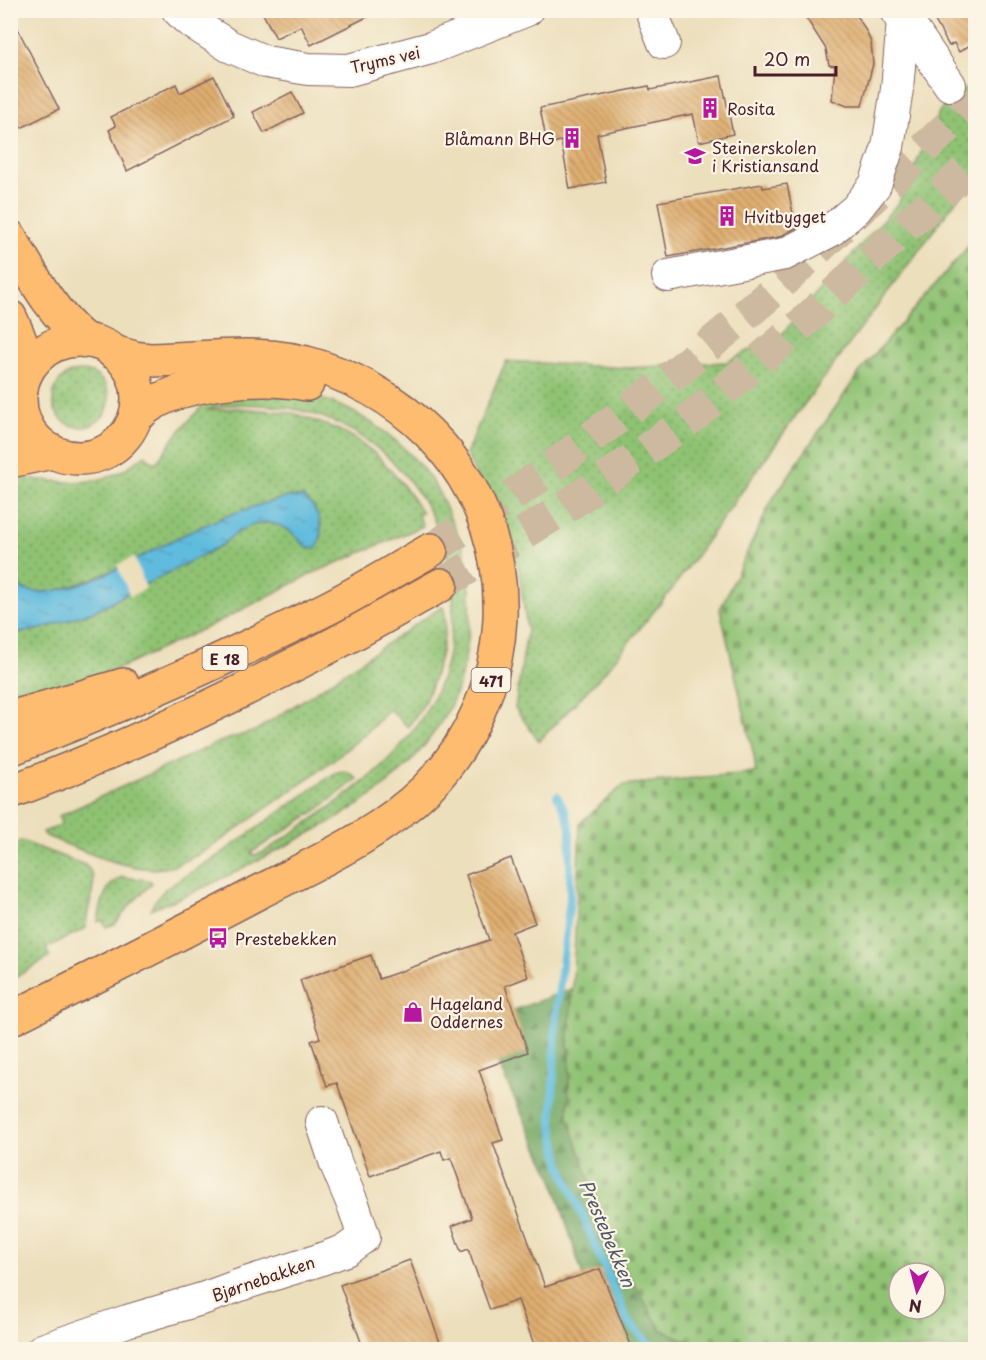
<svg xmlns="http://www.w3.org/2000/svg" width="986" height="1360" font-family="'Playpen Sans',sans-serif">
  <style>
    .grass { fill: url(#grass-dots); stroke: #6c704f; stroke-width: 1.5 }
    .forest { fill: url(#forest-firs); stroke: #5e6448; stroke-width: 1.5 }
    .cemetery { fill: url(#cemetery-stones); stroke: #6c704f; stroke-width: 1.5; fill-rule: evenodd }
    .water { fill: url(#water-ripples); stroke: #556e84; stroke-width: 1.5 }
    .pier { fill: #ecdfbc }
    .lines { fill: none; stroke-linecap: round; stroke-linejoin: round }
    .stream { stroke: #60bcde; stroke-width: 8 }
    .building { fill: url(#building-back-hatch) }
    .highway-tunnel { stroke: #ccb99f; stroke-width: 33; stroke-dasharray: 33 16; stroke-linecap: butt }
    .minor-casing { stroke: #83625e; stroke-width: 34 }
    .major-casing { stroke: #83625e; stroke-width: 36 }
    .highway-casing { stroke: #83625e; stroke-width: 36 }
    .minor { stroke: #fff; stroke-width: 32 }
    .major { stroke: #febc70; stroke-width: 33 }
    .highway { stroke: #febc70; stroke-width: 33 }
    .labels { text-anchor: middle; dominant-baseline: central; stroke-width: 4.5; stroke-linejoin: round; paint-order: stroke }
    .shield { fill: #fcf5e5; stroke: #7f5f63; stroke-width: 1.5 }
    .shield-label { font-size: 15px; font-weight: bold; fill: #4a1f2b }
    .street-label { font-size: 16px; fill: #4a1f2b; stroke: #fcf5e5 }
    .poi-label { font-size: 16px; fill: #4a1f2b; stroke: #fcf5e5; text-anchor: start }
    .water-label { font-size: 18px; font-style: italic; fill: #52566a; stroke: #fcf5e5 }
  </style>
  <defs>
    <pattern id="grass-dots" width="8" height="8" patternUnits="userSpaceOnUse" patternTransform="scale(1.5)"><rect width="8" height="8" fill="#8fc273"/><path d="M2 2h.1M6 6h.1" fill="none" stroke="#779d5f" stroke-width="1.8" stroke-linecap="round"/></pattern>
    <pattern id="forest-firs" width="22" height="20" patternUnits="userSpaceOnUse" patternTransform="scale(1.5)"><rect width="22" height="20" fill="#73a865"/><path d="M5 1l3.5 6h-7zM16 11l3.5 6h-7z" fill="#608853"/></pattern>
    <pattern id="cemetery-stones" width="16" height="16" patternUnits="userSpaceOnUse" patternTransform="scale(1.5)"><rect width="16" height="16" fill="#8fc273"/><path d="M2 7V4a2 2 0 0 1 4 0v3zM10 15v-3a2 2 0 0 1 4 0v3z" fill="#779d5f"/></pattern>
    <pattern id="water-ripples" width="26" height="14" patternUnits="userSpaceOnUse" patternTransform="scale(1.5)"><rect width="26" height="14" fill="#60bcde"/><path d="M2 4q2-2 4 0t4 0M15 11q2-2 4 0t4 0" fill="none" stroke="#5198b4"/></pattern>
    <pattern id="building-back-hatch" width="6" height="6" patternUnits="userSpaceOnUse" patternTransform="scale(1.5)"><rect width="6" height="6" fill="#dfaf71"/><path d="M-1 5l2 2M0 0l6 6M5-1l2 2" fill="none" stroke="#b78e5d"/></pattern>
  </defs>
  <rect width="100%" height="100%" fill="#fcf5e5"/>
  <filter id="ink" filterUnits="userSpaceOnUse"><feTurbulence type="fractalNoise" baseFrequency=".0167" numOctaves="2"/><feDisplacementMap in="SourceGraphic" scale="12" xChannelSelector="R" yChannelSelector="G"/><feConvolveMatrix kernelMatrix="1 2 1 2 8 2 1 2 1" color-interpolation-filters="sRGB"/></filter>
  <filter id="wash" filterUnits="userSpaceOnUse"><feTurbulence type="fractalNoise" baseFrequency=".008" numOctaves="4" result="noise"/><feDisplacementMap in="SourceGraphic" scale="24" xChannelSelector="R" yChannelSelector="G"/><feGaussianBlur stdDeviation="1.35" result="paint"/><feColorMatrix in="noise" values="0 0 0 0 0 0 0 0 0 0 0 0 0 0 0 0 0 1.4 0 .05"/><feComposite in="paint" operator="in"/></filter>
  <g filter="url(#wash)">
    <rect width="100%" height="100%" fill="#ecdfbc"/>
    <g class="grass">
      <path d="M 975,81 L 975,175 L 800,410 L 673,588 L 602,675 L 539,741 L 515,708 L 527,630 L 518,565 L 466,454 L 506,361 L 628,368 L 726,362 L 782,334 L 899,202 L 940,110 Z"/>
      <circle cx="81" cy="399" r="28"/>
      <path d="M 256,394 C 280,395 305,394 328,401 C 371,416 415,451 438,491 C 443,500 447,510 451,520 C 456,530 462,542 465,553 C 472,586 472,619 466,652 C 463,669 459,688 451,704 C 444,719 434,733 424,746 C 384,797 330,823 274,852 C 234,873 194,894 151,909 L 155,901 L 165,889 L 175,882 L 216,857 L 335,773 C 345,769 350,772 357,779 L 320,808 L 252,852 L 251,854 L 255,855 L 264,852 C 326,810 399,768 433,698 C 445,675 450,650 452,624 C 453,611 454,597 452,583 C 440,490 368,415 274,406 C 253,404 226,402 207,410 L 239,408 L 293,413 L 337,429 L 356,439 L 377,455 L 401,482 L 422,512 L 418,515 L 423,526 L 311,574 L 222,620 L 127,665 L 38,699 L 11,705 L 11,634 L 41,629 L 96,610 L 222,545 C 240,528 262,515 287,529 C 294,533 301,542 308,548 L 314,508 L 303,497 C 283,496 269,502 250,509 C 195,527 147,557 94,578 C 76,585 56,593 36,592 C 27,591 18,588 11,583 L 10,478 C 45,478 80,489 113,475 C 125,471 135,462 145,455 L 153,462 L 157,462 L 177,434 L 201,407 L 207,403 L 222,398 Z"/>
      <path d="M 443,607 C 452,626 433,684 424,703 C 420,711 413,719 408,727 L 389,709 C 380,719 371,730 360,738 C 328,766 292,790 258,814 C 233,832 194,863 164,868 C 128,873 79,849 46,836 L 43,832 L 61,825 L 59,816 L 219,742 L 255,731 L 305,699 L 437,610 Z"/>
      <path d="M 21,841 L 85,865 C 98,876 93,888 90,903 C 88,911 86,919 86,928 L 46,948 L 50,957 L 11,980 L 11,845 Z"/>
      <path d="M 122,877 L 147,880 L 151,881 L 152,883 L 131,904 L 115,924 L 106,927 L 102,920 L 98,922 C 101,904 104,885 122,877 Z"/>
    </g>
    <path class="forest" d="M 573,988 L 568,1044 L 661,1329 L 705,1349 L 589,1349 L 599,1328 L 552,1177 L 483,1033 L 450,1034 Z"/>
    <path class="cemetery" d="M 975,239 L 975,1349 L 705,1349 L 661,1329 L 606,1237 L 601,1213 L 568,1117 L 570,1056 L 568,1044 L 573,982 L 580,823 L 623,785 L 756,772 L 754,756 L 720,609 L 772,500 L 861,370 L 966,249 ZM 899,1273 L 935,1273 L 935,1309 L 899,1309 Z"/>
    <path class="water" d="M 289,497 L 303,497 C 307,501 312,504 314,508 C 321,519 324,538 316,548 L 307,548 C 301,542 294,533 287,529 C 262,515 240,528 222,545 L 96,610 L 41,629 L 11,634 L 10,583 C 18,588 27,591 36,592 C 75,594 135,560 169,542 C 187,533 205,525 224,517 C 245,509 267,502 289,497 Z"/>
    <path class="pier" d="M 134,557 L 146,588 L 130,597 L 117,565 Z"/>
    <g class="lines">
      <path class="stream" d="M 557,796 L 565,811 L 570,827 L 570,899 L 556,1015 L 552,1124 L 561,1166 L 627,1320 L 651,1346 L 659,1350"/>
    </g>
    <g id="blocks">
      <g class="building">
        <path d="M 261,10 L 381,10 L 311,45 L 301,26 L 276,38 Z"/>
        <path d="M 801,10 L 853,10 L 864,27 L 871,42 L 873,64 L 862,106 L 847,106 L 832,100 L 835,66 L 829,65 L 826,49 Z"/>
        <path d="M 929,10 L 975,10 L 975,42 L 959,52 L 954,43 L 949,46 Z"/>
        <path d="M 10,14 L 59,109 L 21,128 L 10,107 Z"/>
        <path d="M 214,76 L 234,116 L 127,171 L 109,130 L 116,126 L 111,117 L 176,84 L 180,93 Z"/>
        <path d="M 721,76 L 733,134 L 699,142 L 693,114 L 597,134 L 606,182 L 570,189 L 561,141 L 547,144 L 540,108 L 649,86 L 650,90 Z"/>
        <path d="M 292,92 L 303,113 L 264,133 L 253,112 Z"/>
        <path d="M 762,184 L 763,188 L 787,184 L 796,228 L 779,237 L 668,257 L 658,202 Z"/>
        <path d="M 511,858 L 535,923 L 512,932 L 528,977 L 505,986 L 528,1052 L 479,1070 L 503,1140 L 493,1143 L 545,1287 L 600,1269 L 633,1350 L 536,1350 L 518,1300 L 490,1310 L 468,1249 L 461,1252 L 452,1226 L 472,1218 L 451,1158 L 444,1160 L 441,1151 L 370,1176 L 337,1083 L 327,1086 L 311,1041 L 320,1038 L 300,980 L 371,955 L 379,979 L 489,940 L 466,875 Z"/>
        <path d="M 410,1260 L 441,1345 L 429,1350 L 364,1350 L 340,1285 Z"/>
      </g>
    </g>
  </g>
  <g filter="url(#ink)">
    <use href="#blocks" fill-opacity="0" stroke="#83625e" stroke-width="1.5"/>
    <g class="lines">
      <g class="highway-tunnel">
        <path d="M 431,550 L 536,479 L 660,386 L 769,295 L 976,100"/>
        <path d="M 441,585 L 566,507 L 695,415 L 804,322 L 976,161"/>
      </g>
      <g class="minor-casing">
        <g id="minor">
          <path d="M 178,10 L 188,20 L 229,46 L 266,62 L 308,69 L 349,70 L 431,48 L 527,10"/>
          <path d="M 651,10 L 664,43"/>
          <path d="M 896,11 L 903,21 L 911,27 L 950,85"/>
          <path d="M 668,276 L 785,254 L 830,231 L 856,209 L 875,185 L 888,147 L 897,89 L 903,21"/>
          <path d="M 42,1350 L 127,1321 L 205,1298 L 243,1284 L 316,1261 L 346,1250 L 364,1237 L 354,1207 L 336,1164 L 322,1122"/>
        </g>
      </g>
      <g class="major-casing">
        <g id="major">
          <path d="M 10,237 C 32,275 51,313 86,341"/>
          <path d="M 10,317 C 21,341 25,349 25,375"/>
          <circle cx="79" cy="399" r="59"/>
          <path d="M 135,418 C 140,414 144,409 149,406 C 187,381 263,375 307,384"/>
          <path d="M 10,1019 C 93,978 175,936 257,893 C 315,863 378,836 426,789 C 517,697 527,545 441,446 C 409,409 366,382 320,367 C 265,348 207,359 151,360 L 135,358 L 113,352"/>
        </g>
      </g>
      <g class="highway-casing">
        <g id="highway">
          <path d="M 10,396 L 21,389"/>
          <path d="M 10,461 L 52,452"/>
          <path d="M 10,718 L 123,685"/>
          <path d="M 10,749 C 118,707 224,660 328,608 C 363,590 397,569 431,550"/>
          <path d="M 10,792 C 113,754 212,707 309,657 C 354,635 397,609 441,585"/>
        </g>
      </g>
      <use href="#minor" class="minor"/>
      <use href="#major" class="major"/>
      <use href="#highway" class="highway"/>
    </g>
  </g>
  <defs>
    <g id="building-bare" transform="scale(1.62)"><path d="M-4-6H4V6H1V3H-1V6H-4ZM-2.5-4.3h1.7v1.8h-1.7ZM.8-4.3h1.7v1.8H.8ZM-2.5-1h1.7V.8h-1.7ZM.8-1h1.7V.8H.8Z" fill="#b5179e" stroke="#fcf5e5" stroke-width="2.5" paint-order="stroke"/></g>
    <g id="school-bare" transform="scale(1.62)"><path d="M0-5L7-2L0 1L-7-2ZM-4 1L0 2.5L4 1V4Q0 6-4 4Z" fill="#b5179e" stroke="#fcf5e5" stroke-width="2.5" paint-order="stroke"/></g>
    <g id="bus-bare" transform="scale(1.62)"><path d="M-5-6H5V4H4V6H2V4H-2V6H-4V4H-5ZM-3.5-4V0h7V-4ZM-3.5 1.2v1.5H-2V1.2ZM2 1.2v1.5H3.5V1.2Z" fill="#b5179e" stroke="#fcf5e5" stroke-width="2.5" paint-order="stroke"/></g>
    <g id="shop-bare" transform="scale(1.62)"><path d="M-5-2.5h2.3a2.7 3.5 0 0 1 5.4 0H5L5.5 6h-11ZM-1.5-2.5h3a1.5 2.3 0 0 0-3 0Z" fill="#b5179e" stroke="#fcf5e5" stroke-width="2.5" paint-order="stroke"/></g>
  </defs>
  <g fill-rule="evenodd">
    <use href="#building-bare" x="710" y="108"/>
    <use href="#building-bare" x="572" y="138"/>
    <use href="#school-bare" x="695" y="156"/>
    <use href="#building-bare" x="727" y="216"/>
    <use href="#bus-bare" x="218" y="938"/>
    <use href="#shop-bare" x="413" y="1012"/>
  </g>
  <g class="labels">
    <g class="shield">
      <rect x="202.5" y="646" width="45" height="24" rx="4.5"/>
      <rect x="471.5" y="668" width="39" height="24" rx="4.5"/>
    </g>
    <g class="shield-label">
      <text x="225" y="658">E 18</text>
      <text x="491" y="680">471</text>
    </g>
    <g class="street-label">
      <text transform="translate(385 59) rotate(-13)">Tryms vei</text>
      <text transform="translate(263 1278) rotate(-19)">Bjørnebakken</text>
    </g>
    <g class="poi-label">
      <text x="727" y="108">Rosita</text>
      <text x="555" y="138" text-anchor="end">Blåmann BHG</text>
      <text x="712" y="147">Steinerskolen<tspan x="712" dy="18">i Kristiansand</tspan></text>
      <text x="744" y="216">Hvitbygget</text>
      <text x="235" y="938">Prestebekken</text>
      <text x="430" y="1003">Hageland<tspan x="430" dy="18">Oddernes</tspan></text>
    </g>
    <g class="water-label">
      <text transform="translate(608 1233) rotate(67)">Prestebekken</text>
    </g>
  </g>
  <rect width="986" height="1360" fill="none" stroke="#fcf5e5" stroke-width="36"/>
  <g transform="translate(917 1291) rotate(186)"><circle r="28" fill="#fcf5e5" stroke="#b59f9b" stroke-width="1.5"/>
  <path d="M0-4.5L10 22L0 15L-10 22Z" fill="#b5179e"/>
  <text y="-9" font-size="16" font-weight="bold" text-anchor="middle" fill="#4a1f2b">N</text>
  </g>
  <path d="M755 66v9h81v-9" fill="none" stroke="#4a1f2b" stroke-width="3"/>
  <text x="764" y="66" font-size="18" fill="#4a1f2b" stroke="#fcf5e5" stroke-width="4.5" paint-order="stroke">20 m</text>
</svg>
